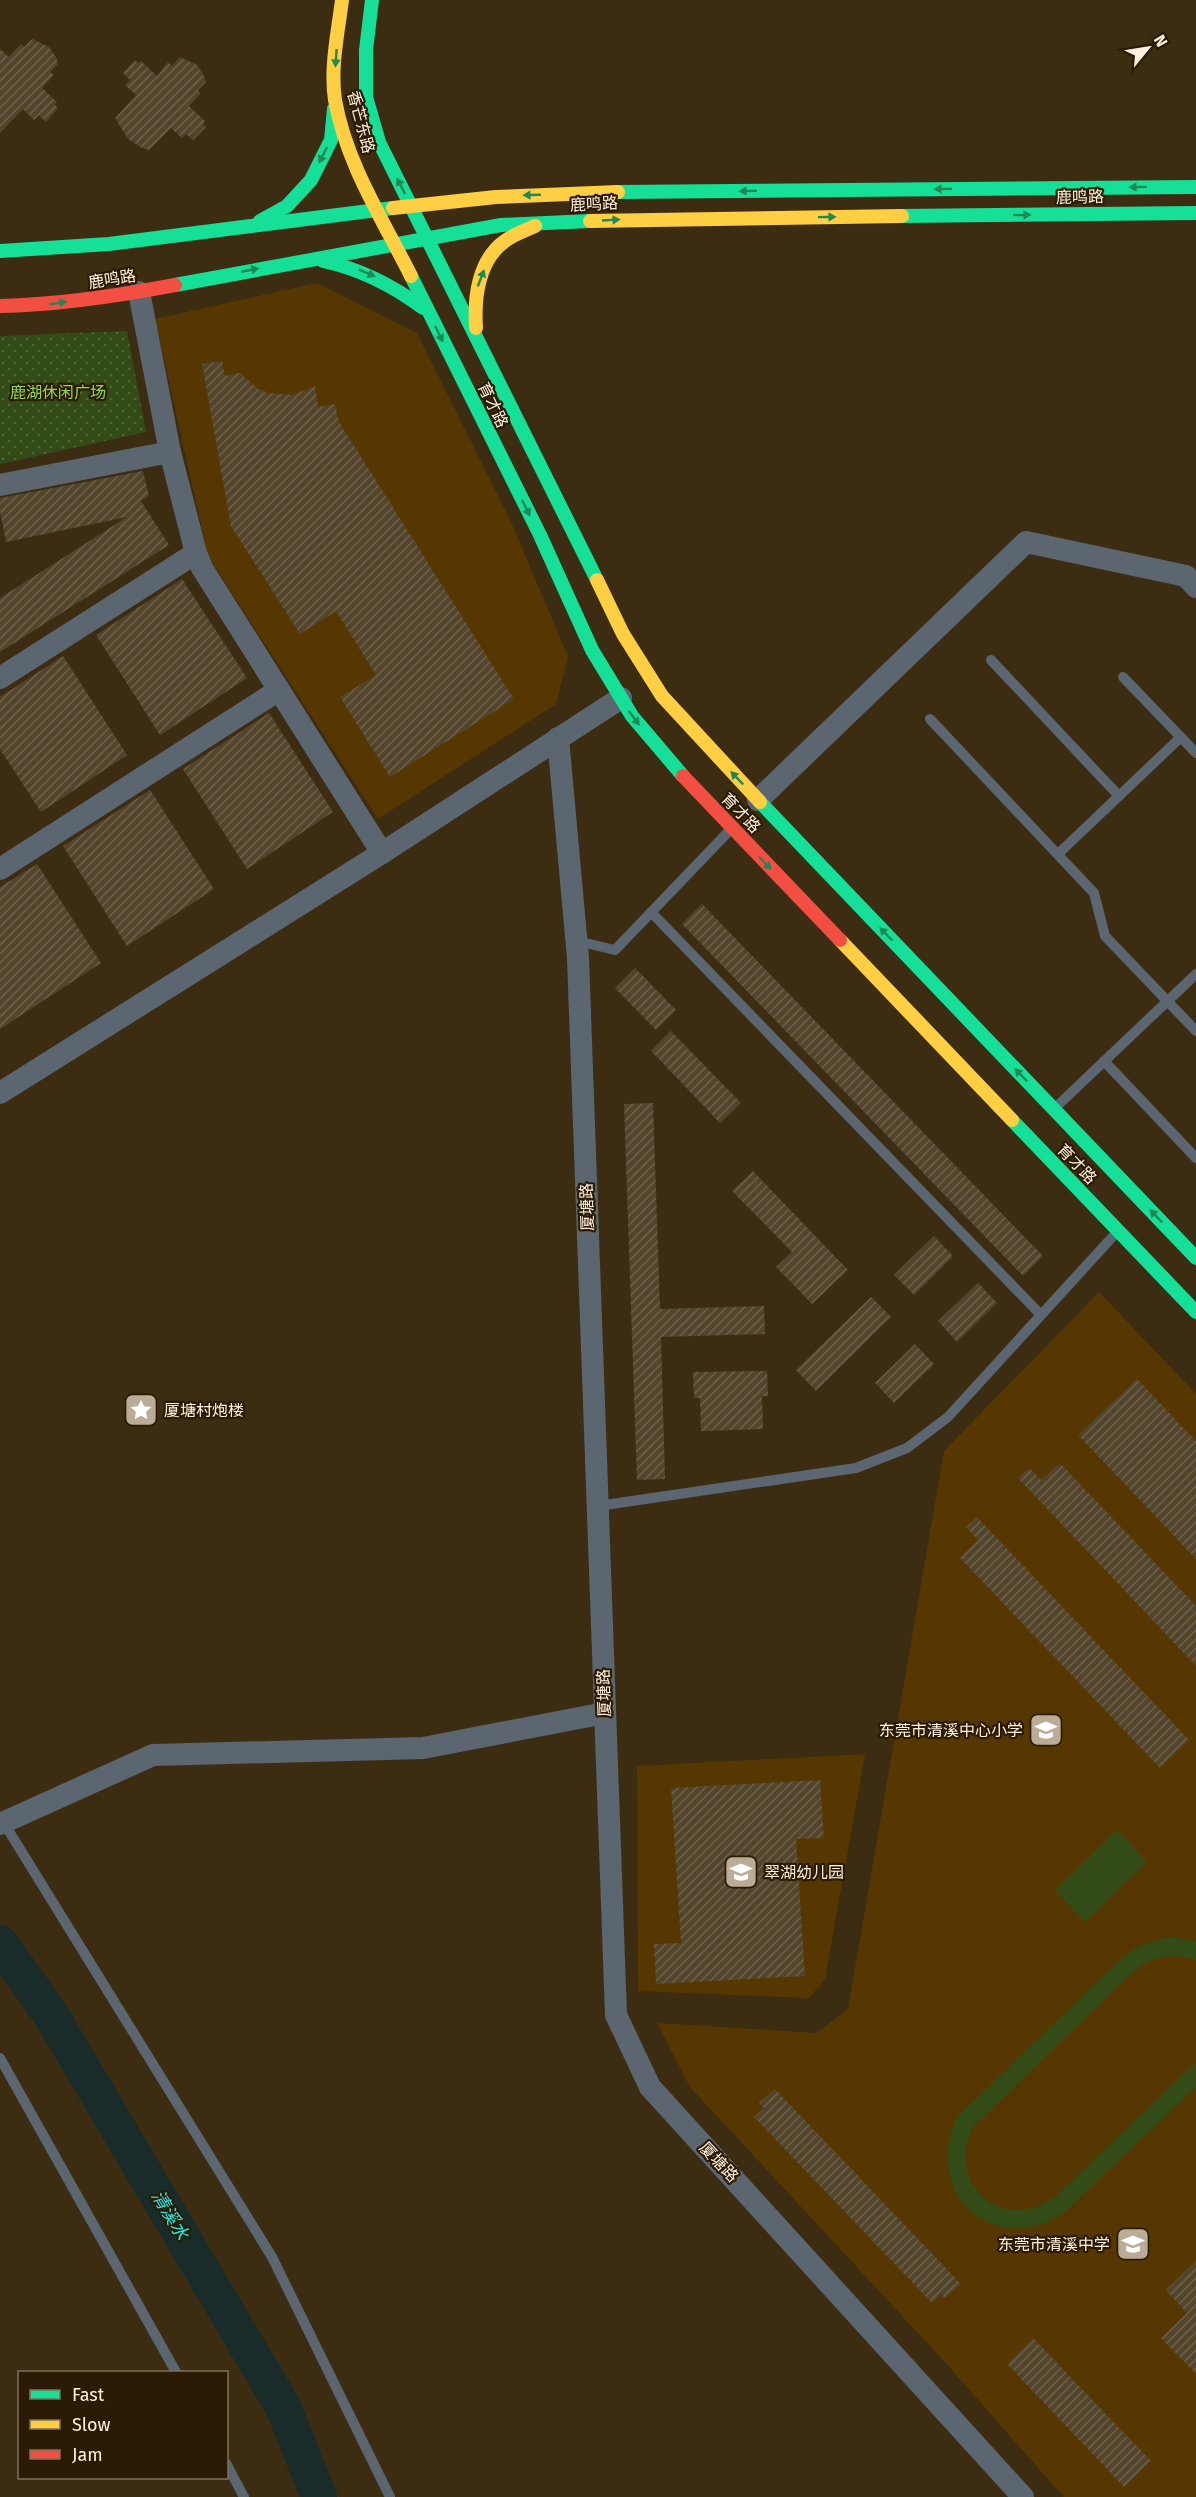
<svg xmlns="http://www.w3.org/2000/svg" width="1196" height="2497" font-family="'Fira Sans','Noto Sans SC',sans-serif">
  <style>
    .built { fill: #563702 }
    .green { fill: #334b16 }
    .park { fill: url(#park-dots) }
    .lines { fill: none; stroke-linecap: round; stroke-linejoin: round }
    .river { stroke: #192c29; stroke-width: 36 }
    .building { fill: url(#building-hatch) }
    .lane { stroke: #5b6671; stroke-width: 10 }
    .street { stroke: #5b6671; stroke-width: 22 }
    .fast { stroke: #16e098; stroke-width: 14 }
    .slow { stroke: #ffcf43; stroke-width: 14 }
    .jam { stroke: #f24e42; stroke-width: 14 }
    .oneway { fill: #208755 }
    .labels { text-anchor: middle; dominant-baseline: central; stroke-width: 4.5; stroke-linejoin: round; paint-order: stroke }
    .street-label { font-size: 16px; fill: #fef0de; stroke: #2c1b04 }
    .park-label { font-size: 16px; fill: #91d757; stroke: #2c1b04 }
    .poi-label { font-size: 16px; fill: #fef0de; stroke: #2c1b04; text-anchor: start }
    .water-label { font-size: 18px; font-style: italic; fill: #27ebe8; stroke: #2c1b04 }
  </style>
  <defs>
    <pattern id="park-dots" width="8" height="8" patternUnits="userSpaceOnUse" patternTransform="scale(1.5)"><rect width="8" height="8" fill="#334b16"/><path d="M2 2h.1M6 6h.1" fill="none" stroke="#526537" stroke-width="1.8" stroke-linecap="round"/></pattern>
    <pattern id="building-hatch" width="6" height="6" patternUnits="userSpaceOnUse" patternTransform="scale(1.5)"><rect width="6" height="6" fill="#53452c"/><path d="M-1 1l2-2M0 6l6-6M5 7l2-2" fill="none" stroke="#6d604a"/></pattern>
  </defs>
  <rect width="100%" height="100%" fill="#3c2d12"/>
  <g class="built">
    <path d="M 317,283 L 417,333 L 512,524 L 568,657 L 556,704 L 378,819 L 208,556 L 155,319 Z"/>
    <path d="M 1099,1292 L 1196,1394 L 1196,2497 L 1064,2497 L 943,2360 L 690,2087 L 657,2023 L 817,2033 L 848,2009 L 944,1451 Z"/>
    <path d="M 865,1754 L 825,1979 L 809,1998 L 638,1991 L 637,1766 Z"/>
  </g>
  <g class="green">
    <path d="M 1117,1830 L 1147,1862 L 1085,1922 L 1055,1890 Z"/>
    <path d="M 1170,1937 L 1196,1941 L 1196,1960 C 1173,1953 1155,1955 1135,1970 L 973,2127 C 944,2185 1004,2235 1056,2196 L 1196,2062 L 1196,2087 L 1067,2210 C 998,2262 920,2195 957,2117 L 1124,1956 C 1139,1945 1152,1940 1170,1937 Z"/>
  </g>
  <path class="park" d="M 127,331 L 146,432 L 0,464 L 0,336 Z"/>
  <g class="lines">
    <path class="river" d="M 0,1943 L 51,2015 L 283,2407 L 319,2497"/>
  </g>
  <g class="building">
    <path d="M 32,39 L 49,47 L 56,57 L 58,64 L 50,72 L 54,75 L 42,88 L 57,102 L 55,105 L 58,108 L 46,122 L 39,115 L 34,120 L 23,109 L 0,133 L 0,49 L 9,57 L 21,44 L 24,47 Z"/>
    <path d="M 180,57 L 197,65 L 204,76 L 206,82 L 198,90 L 201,93 L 189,106 L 205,121 L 203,124 L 206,127 L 193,140 L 186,134 L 182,138 L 171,128 L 149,150 L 142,148 L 128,139 L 115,118 L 136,95 L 125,85 L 130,80 L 123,73 L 135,60 L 138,63 L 141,61 L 157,76 L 168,62 L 172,66 Z"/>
    <path d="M 222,361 L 225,376 L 240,373 L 258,389 L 269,393 L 293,395 L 315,386 L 318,407 L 335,404 L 339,422 L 514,699 L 390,777 L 340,697 L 376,675 L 336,611 L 300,634 L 231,526 L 202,364 Z"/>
    <path d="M 143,471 L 149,496 L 141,501 L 169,545 L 0,652 L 0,598 L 127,517 L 6,542 L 0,511 L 0,498 Z"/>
    <path d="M 182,579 L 247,678 L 160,735 L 96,635 Z"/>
    <path d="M 63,656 L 127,755 L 41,812 L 0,749 L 0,697 Z"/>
    <path d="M 269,713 L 333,812 L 247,869 L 183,769 Z"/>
    <path d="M 150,790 L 214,889 L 127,946 L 63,846 Z"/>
    <path d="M 37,864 L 101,963 L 0,1029 L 0,887 Z"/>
    <path d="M 702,904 L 1043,1256 L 1023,1276 L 682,924 Z"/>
    <path d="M 635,968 L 676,1010 L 656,1030 L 615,988 Z"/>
    <path d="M 671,1031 L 741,1103 L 720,1123 L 651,1051 Z"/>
    <path d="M 653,1103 L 660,1309 L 764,1306 L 765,1334 L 661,1337 L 665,1479 L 637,1480 L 624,1104 Z"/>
    <path d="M 753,1171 L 848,1270 L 812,1304 L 776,1267 L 792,1252 L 732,1191 Z"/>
    <path d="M 934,1236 L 953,1256 L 914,1295 L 894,1275 Z"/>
    <path d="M 978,1283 L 997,1303 L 957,1342 L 938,1321 Z"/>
    <path d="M 871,1297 L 891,1317 L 816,1391 L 796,1370 Z"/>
    <path d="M 915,1344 L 934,1364 L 894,1403 L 875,1383 Z"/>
    <path d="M 767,1371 L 768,1396 L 762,1396 L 763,1429 L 701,1431 L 700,1398 L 694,1398 L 693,1372 Z"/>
    <path d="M 1137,1379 L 1196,1441 L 1196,1559 L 1078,1435 Z"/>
    <path d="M 1060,1463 L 1196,1606 L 1196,1666 L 1018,1478 L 1029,1468 L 1041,1480 Z"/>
    <path d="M 977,1517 L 1189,1740 L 1160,1768 L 960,1558 L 978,1540 L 966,1527 Z"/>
    <path d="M 820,1780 L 824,1838 L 796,1839 L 805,1976 L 656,1984 L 654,1944 L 681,1943 L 671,1788 Z"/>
    <path d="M 775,2089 L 961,2284 L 945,2298 L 941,2294 L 932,2303 L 754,2117 L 764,2108 L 759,2103 Z"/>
    <path d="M 1196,2261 L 1196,2374 L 1161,2338 L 1187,2313 L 1166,2290 Z"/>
    <path d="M 1033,2338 L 1151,2461 L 1124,2487 L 1007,2364 Z"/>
  </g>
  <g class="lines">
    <g class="lane">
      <path d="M 991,660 L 1119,796"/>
      <path d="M 1123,677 L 1196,753"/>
      <path d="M 930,719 L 1094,893 L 1105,936 L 1196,1031"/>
      <path d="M 1058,854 L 1181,737"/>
      <path d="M 651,912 L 1041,1315"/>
      <path d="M 577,941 L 615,950 L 730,830"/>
      <path d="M 1104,1061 L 1196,1158"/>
      <path d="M 1055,1108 L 1196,974"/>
      <path d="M 598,1506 L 856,1468 L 907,1448 L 948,1417 L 1116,1233"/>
      <path d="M 2,1820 L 272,2257 L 390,2497"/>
      <path d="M 0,2058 L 176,2372"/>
      <path d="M 226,2463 L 244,2497"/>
    </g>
    <g class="street">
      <path d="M 139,292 L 170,452 L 196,553 L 202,568 L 382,853"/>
      <path d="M 0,485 L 170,452"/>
      <path d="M 0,678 L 196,553"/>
      <path d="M 558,738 L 578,958 L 616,2015 L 650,2087 L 1023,2497"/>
      <path d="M 758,800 L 1026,542 L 1186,576 L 1196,587"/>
      <path d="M 0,869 L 279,690"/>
      <path d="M 0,1093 L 382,853 L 621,698"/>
      <path d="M 0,1824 L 153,1755 L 423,1748 L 605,1713"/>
    </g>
    <g class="fast">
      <path d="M 372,0 L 366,50 L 366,97 L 379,142 L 597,580"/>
      <path d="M 618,192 L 1196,187"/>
      <path d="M 902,216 L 1196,213"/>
      <path d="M 260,221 L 287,206 L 311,180 L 331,140 L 334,109"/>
      <path d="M 0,251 L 109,244 L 393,208"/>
      <path d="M 323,261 C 361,269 392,285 423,308"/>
      <path d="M 411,276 L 540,535 L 592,650 L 632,716 L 683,776"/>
      <path d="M 175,285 L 501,225 L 590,221"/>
      <path d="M 760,802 L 1196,1258"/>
      <path d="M 1012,1120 L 1196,1312"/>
    </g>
    <g class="slow">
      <path d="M 342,0 C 338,32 330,68 335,100 C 346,163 383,220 411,276"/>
      <path d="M 393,208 L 496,197 L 618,192"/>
      <path d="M 590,221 L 902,216"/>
      <path d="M 476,328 C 474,298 478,260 505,241 C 514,234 525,231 535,226"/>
      <path d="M 597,580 L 623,634 L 662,696 L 760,802"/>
      <path d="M 840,940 L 1012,1120"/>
    </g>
    <g class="jam">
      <path d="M 0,306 C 59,305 117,296 175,285"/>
      <path d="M 683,776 L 840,940"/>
    </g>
  </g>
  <defs><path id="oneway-solid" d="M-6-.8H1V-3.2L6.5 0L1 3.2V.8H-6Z" transform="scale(1.5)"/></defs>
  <g class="oneway">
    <use href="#oneway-solid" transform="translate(336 58) rotate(94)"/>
    <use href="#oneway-solid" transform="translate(323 155) rotate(117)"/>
    <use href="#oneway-solid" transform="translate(401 186) rotate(-117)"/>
    <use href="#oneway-solid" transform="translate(1138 187) rotate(179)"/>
    <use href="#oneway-solid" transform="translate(943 189) rotate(179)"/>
    <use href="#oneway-solid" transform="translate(748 191) rotate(179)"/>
    <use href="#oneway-solid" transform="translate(532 195) rotate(178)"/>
    <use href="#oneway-solid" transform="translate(1022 215) rotate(-1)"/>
    <use href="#oneway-solid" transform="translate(827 217) rotate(-1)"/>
    <use href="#oneway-solid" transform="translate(611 220) rotate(-3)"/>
    <use href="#oneway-solid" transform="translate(250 270) rotate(-11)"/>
    <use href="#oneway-solid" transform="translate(367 273) rotate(24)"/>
    <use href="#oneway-solid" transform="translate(481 278) rotate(-69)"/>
    <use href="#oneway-solid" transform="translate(58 303) rotate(-7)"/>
    <use href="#oneway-solid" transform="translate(439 334) rotate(64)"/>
    <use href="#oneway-solid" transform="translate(526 508) rotate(64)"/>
    <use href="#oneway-solid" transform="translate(634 718) rotate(53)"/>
    <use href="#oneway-solid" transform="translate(737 778) rotate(-134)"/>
    <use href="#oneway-solid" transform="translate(765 863) rotate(46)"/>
    <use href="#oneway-solid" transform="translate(886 934) rotate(-134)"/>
    <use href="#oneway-solid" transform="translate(1021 1075) rotate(-134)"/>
    <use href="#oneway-solid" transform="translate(1156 1216) rotate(-134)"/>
  </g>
  <defs>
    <g id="sight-square" transform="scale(1.725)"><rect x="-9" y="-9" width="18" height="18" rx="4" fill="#baac97" stroke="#2c1b04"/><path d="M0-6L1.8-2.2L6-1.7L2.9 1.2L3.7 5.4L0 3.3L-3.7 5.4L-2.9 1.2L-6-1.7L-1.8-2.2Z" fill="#fff"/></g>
    <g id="school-square" transform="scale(1.725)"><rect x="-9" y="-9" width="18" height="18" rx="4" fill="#baac97" stroke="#2c1b04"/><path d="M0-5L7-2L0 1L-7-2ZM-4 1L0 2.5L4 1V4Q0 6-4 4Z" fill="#fff"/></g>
  </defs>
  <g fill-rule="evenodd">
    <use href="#sight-square" x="141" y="1410"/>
    <use href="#school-square" x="1046" y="1730"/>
    <use href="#school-square" x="741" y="1872"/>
    <use href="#school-square" x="1133" y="2244"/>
  </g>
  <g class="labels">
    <g class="street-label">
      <text transform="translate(361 122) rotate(75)">香芒东路</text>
      <text transform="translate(1080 197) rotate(-1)">鹿鸣路</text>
      <text transform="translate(594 204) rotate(-3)">鹿鸣路</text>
      <text transform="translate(112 279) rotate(-9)">鹿鸣路</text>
      <text transform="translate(493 405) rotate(64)">育才路</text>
      <text transform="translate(741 813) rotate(46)">育才路</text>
      <text transform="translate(1077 1164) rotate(46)">育才路</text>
      <text transform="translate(587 1207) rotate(-92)">厦塘路</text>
      <text transform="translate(604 1693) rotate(-92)">厦塘路</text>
      <text transform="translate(719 2162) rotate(47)">厦塘路</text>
    </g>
    <g class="park-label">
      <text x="58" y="392">鹿湖休闲广场</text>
    </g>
    <g class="poi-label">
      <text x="164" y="1410">厦塘村炮楼</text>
      <text x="1023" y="1730" text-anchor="end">东莞市清溪中心小学</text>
      <text x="764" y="1872">翠湖幼儿园</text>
      <text x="1110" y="2244" text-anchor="end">东莞市清溪中学</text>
    </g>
    <g class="water-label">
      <text transform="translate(170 2215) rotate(59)">清溪水</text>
    </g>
  </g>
  <rect x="18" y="2371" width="210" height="108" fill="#2c1b04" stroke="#80705b" stroke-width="1.5"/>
  <rect x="30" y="2390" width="30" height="9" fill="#16e098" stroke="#80705b" stroke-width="1.5"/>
  <text x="72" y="2401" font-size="18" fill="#fef0de">Fast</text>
  <rect x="30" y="2420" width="30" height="9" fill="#ffcf43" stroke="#80705b" stroke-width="1.5"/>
  <text x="72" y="2431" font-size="18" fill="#fef0de">Slow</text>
  <rect x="30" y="2450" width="30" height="9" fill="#f24e42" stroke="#80705b" stroke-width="1.5"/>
  <text x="72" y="2461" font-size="18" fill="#fef0de">Jam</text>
  <g transform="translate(1148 48) rotate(60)" stroke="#2c1b04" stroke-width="4.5" paint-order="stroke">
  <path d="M0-4.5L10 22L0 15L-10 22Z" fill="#fef0de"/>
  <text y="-9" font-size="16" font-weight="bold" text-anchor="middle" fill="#fef0de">N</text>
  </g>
</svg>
